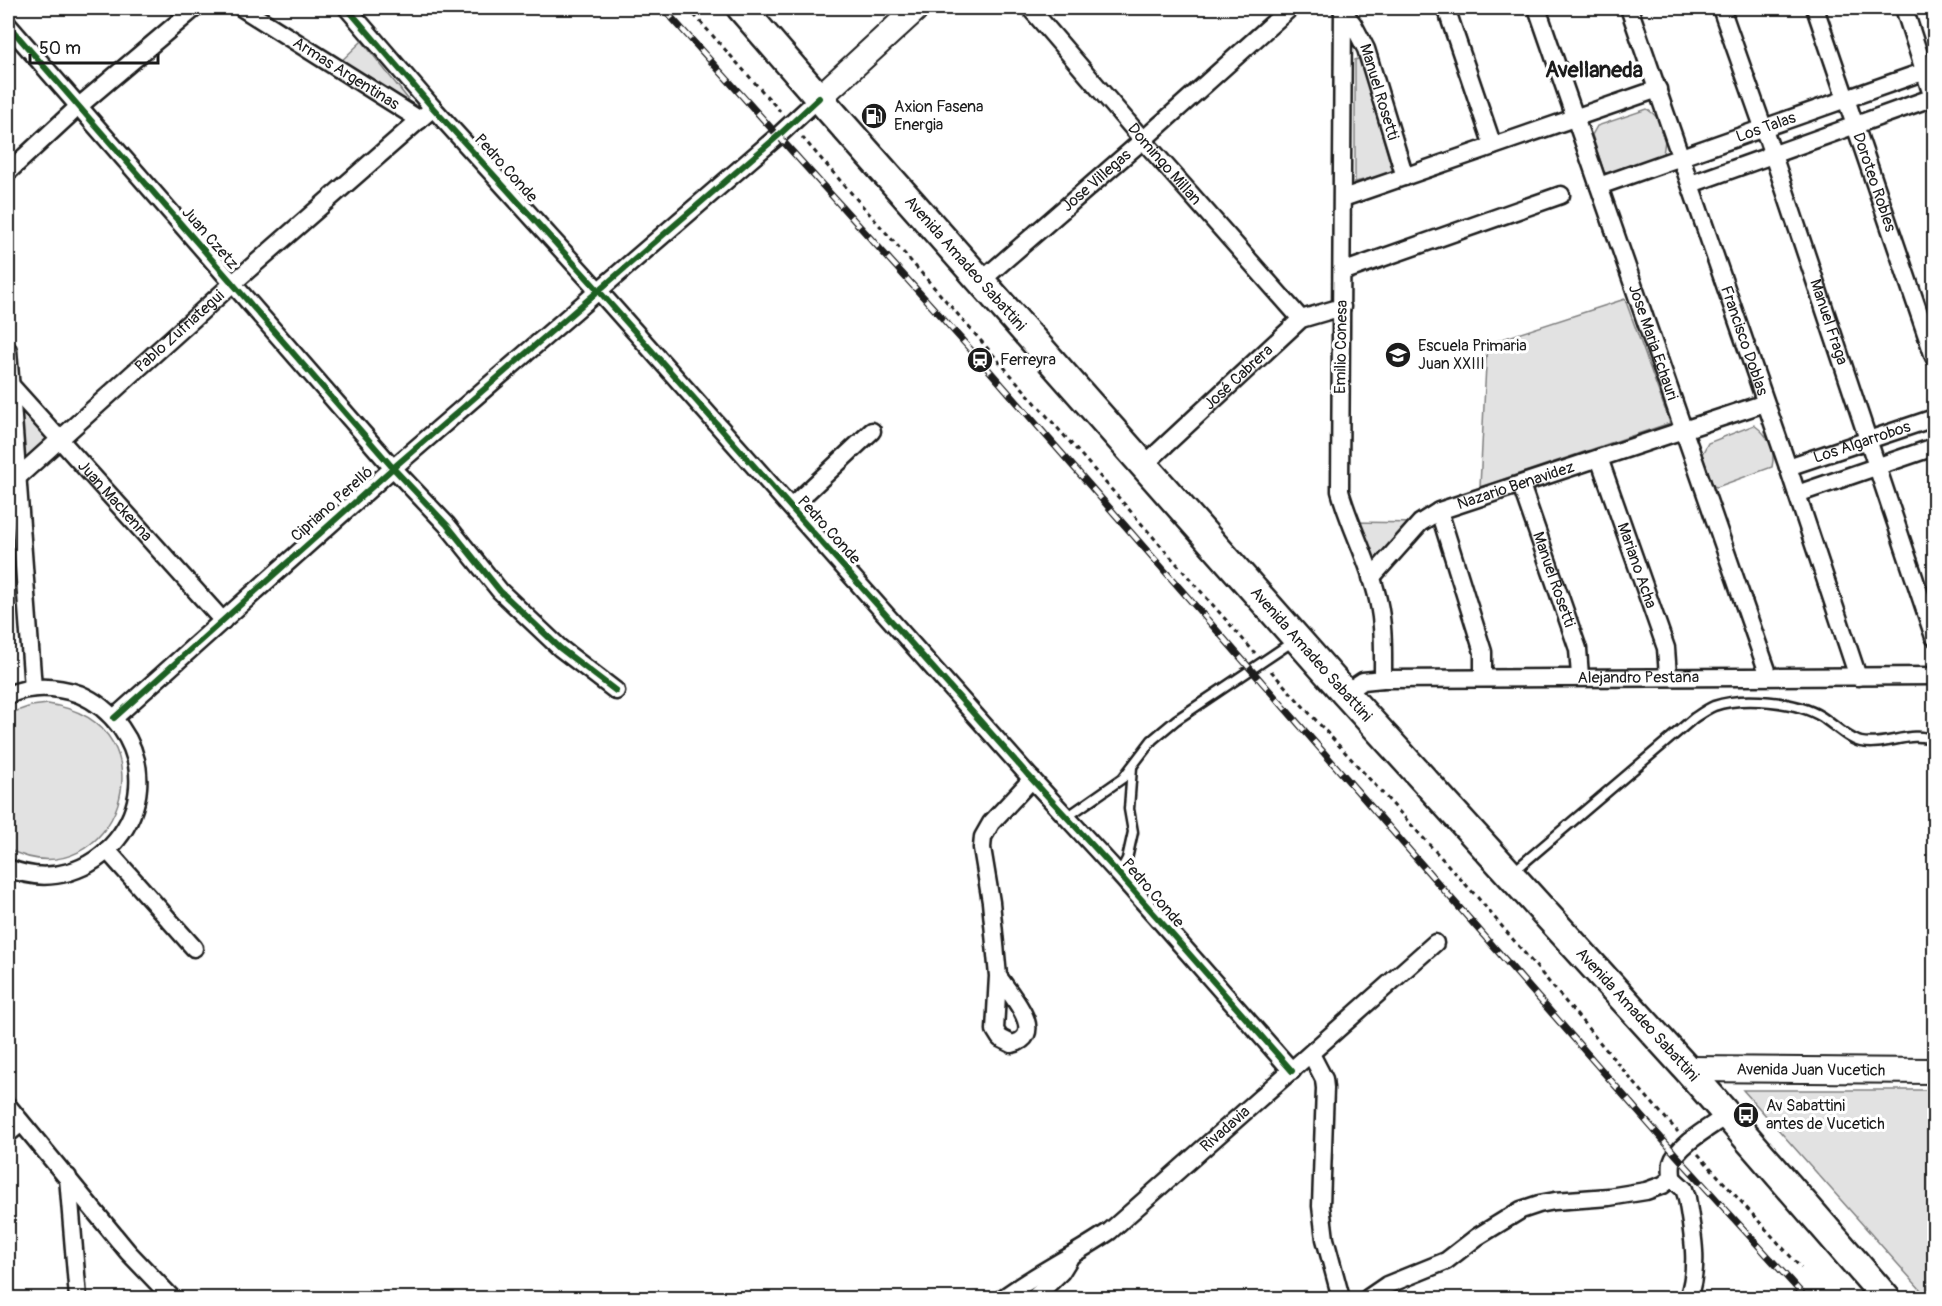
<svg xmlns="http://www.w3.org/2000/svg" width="1942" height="1306" font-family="Pangolin,sans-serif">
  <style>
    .green { fill: #e2e2e2; stroke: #7f7f7f; stroke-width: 1.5 }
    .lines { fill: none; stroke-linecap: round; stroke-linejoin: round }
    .lane-casing { stroke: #1c1c1c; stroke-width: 13 }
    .street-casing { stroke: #1c1c1c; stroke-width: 21 }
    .secondary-casing { stroke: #1c1c1c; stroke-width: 28 }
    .primary-casing { stroke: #1c1c1c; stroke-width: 32 }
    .path { stroke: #1c1c1c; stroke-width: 3; stroke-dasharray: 4.5 4.5; stroke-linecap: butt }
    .lane { stroke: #fff; stroke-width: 8 }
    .street { stroke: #fff; stroke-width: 16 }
    .secondary { stroke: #fff; stroke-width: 24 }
    .primary { stroke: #fff; stroke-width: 27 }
    .rail-casing { stroke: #1c1c1c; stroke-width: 7 }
    .rail { stroke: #fff; stroke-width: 4.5; stroke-dasharray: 14; stroke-linecap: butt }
    .cycleway-casing { stroke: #fff; stroke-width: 10 }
    .cycleway { stroke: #1b5e20; stroke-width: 6 }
    .labels { text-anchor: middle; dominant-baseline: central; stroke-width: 6; stroke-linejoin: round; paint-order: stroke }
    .street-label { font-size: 16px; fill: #1c1c1c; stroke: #fff }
    .poi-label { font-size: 16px; fill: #1c1c1c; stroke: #fff; text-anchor: start }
    .district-label { font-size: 22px; font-weight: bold; fill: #1c1c1c; stroke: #fff }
  </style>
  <rect width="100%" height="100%" fill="#fff"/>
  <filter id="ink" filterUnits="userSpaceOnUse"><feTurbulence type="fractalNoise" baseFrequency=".0167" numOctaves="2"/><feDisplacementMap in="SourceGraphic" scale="12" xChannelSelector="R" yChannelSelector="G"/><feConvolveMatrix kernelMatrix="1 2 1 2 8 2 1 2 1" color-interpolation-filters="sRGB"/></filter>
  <g filter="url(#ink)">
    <g class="green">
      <path d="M 362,41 L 408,99 L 402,104 L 337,65 Z"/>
      <path d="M 1360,58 L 1393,173 L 1355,182 L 1355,60 Z"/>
      <path d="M 1647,109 C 1665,121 1668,136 1662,157 L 1612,176 L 1604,172 L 1592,135 L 1597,126 Z"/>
      <path d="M 1625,299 L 1670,423 L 1480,487 L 1487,344 Z"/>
      <path d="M 15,401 L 50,442 L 21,468 Z"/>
      <path d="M 1754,425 C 1768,435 1776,449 1772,467 L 1717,487 L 1713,486 L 1702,454 L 1708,443 Z"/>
      <path d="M 1349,522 L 1420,523 L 1371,578 Z"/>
      <path d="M 48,704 C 181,724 114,904 8,849 L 8,714 L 31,706 Z"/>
      <path d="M 1743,1090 L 1934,1090 L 1934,1298 L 1928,1298 Z"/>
    </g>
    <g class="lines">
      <g class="lane-casing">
        <g id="lane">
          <path d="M 1067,817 L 1123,778 L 1152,740 L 1176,720 L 1295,640"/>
          <path d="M 1513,872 L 1694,718 C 1700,714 1707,709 1714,706 C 1743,696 1797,701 1822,717 C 1834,725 1848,739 1861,742 C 1885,747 1911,730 1934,740"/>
          <path d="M 1119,874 L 1127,859 L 1133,832 L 1129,809 L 1132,767"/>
        </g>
      </g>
      <g class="street-casing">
        <g id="street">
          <path id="s1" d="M 242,8 L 420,120"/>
          <path d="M 347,8 L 433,108 L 598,290 L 1028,775 L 1119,874 L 1292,1071"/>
          <path id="s2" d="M 1030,8 L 1143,140 L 1301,319"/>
          <path id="s3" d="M 1341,8 L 1353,24 L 1366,49 L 1405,177"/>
          <path d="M 1343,8 L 1340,491 C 1350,528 1370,562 1378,600 C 1384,626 1383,652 1383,679"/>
          <path d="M 1446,8 L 1493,146"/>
          <path id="s4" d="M 1537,8 L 1769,676"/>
          <path id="s5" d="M 1629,8 L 1788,467 L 1858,677"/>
          <path id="s6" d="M 1721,8 L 1773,155 L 1934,637"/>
          <path id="s7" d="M 1815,8 L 1934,357"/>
          <path d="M 1904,8 L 1934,101"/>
          <path d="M 8,25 L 393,468 L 447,525 L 500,591 L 560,648 L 616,691"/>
          <path d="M 8,172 L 78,107 L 195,8"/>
          <path d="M 1691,184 L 1934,97"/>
          <path id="s8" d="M 1599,186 L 1934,68"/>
          <path d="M 1343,198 L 1658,89"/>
          <path d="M 1342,272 L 1561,195"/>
          <path id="s9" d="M 981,281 L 1143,140 L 1290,8"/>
          <path d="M 8,350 L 33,688"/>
          <path id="s10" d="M 8,382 L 223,621"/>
          <path id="s11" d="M 1599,458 L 1666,648 L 1668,676"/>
          <path id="s12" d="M 1144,465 L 1301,319 L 1342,307"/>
          <path id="s13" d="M 1788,467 L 1934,418"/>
          <path id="s14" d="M 1521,485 L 1578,649 L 1580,676"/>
          <path id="s15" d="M 8,486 L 232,284 L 433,108"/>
          <path d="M 1797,494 L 1934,447"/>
          <path d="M 791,507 L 872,431"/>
          <path d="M 1439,511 L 1483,652 L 1483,677"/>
          <path id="s16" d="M 1371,578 L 1420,523 L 1439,511 L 1765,403"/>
          <path id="s17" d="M 1345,693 L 1363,681 L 1383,679 L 1934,676"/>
          <path d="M 8,695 C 30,685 56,686 79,694 C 96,701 110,713 121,728 C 175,804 93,904 8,868"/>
          <path d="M 114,718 L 393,468 L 779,135 L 819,98"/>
          <path d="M 107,850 L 194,948"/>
          <path d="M 998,976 C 1009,993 1049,1035 1012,1044 L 1000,1038 L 995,1030 L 998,976 L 991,902 L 982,848 L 983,837 L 991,823 L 1032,779"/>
          <path d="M 1311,1054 L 1324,1079 L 1325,1088 L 1321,1206 L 1325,1239 L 1341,1298"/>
          <path d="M 8,1106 L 128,1252 L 172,1298"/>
          <path d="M 8,1134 L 21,1123"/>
          <path d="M 68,1177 L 78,1298"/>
          <path d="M 1672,1178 L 1684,1189 L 1687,1198 C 1692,1232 1700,1265 1688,1298"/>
          <path id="s18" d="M 1003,1298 C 1037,1273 1075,1255 1110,1231 L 1435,943"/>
          <path d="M 1034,1298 L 1061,1272 L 1069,1259"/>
          <path d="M 1368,1298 L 1387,1285 L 1446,1261 L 1477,1237 L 1521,1210 L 1539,1204 L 1555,1201 L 1609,1197 L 1646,1191 L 1663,1185 L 1672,1178 C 1672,1174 1671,1168 1672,1163 C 1677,1145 1712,1126 1727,1115"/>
        </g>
      </g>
      <g class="secondary-casing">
        <g id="secondary">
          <path d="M 819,98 L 917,8"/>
          <path id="s19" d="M 1687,1069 L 1934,1071"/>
        </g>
      </g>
      <g class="primary-casing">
        <g id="primary">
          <path id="s20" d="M 741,8 L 819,98 L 1345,693 L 1687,1069 L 1886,1298"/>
        </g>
      </g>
      <g class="path">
        <path d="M 688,8 L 780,111"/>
        <path d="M 802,137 L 1255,653"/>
        <path d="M 1271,671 L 1478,898 L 1630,1078 L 1678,1132"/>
        <path d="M 1698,1154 L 1801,1268"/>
      </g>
      <use href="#lane" class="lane"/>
      <use href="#street" class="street"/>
      <use href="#secondary" class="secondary"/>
      <use href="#primary" class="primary"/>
      <g class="rail-casing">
        <path id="rail" d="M 663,8 L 980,360 L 1676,1155 L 1806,1298"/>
      </g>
      <use href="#rail" class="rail"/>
      <g class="cycleway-casing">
        <g id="cycleway">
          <path d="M 347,8 L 433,108 L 598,290 L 1028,775 L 1119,874 L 1292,1071"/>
          <path d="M 8,25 L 393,468 L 447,525 L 500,591 L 560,648 L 616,691"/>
          <path d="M 114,718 L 393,468 L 779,135 L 819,98"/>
        </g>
      </g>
      <use href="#cycleway" class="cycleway"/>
    </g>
  </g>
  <defs>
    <g id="fuel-disc" transform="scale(1.35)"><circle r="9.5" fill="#1c1c1c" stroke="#fff"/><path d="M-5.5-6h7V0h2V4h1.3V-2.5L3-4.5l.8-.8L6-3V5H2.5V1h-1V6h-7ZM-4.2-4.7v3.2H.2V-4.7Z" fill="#fff"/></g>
    <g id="school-disc" transform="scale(1.35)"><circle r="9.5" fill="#1c1c1c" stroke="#fff"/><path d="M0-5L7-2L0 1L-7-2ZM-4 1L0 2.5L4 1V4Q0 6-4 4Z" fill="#fff"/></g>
    <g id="station-disc" transform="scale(1.35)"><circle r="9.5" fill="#1c1c1c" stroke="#fff"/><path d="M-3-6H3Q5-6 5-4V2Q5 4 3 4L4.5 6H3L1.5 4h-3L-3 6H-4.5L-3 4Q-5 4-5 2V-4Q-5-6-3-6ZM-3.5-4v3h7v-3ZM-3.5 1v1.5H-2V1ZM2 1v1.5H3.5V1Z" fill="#fff"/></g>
    <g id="bus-disc" transform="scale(1.35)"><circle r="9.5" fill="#1c1c1c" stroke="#fff"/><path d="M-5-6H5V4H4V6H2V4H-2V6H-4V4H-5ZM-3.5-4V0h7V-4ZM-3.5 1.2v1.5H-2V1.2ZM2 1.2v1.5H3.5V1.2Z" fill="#fff"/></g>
  </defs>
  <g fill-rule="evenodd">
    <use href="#fuel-disc" x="874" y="116"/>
    <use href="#school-disc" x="1398" y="355"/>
    <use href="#station-disc" x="980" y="360"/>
    <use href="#bus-disc" x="1746" y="1115"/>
  </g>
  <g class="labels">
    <g class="street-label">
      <text stroke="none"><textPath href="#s1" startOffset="123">Armas Argentinas</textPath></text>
      <text stroke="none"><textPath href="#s3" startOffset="93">Manuel Rosetti</textPath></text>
      <text stroke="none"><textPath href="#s8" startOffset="177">Los Talas</textPath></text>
      <text stroke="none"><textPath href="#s2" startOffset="206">Domingo Millan</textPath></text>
      <text transform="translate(506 168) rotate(48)">Pedro Conde</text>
      <text stroke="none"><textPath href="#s9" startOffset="153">Jose Villegas</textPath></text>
      <text stroke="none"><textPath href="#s7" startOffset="184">Doroteo Robles</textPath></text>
      <text transform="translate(210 238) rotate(49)">Juan Czetz</text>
      <text stroke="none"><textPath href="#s20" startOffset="340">Avenida Amadeo Sabattini</textPath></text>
      <text stroke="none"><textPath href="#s6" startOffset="332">Manuel Fraga</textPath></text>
      <text stroke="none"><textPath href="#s15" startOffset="231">Pablo Zufriategui</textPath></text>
      <text stroke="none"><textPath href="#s4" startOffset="354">Jose Maria Echauri</textPath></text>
      <text stroke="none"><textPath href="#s5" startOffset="352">Francisco Doblas</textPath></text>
      <text transform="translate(1341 347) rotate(-89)">Emilio Conesa</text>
      <text stroke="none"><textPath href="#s12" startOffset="129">José Cabrera</textPath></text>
      <text stroke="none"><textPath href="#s13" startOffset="78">Los Algarrobos</textPath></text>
      <text stroke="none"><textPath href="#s16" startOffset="177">Nazario Benavidez</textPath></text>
      <text stroke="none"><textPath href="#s10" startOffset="160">Juan Mackenna</textPath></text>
      <text transform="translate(332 504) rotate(-42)">Cipriano Perelló</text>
      <text transform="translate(829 530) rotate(48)">Pedro Conde</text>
      <text stroke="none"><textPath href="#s11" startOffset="114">Mariano Acha</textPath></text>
      <text stroke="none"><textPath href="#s14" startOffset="100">Manuel Rosetti</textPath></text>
      <text stroke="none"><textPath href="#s20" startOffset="862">Avenida Amadeo Sabattini</textPath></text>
      <text stroke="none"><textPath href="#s17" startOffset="297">Alejandro Pestaña</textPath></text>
      <text transform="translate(1153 893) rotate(49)">Pedro Conde</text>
      <text stroke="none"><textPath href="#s20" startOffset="1348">Avenida Amadeo Sabattini</textPath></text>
      <text stroke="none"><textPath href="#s19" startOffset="124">Avenida Juan Vucetich</textPath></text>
      <text stroke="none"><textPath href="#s18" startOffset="280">Rivadavia</textPath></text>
    </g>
    <g class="poi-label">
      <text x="894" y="107">Axion Fasena<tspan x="894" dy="18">Energia</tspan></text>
      <text x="1418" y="346">Escuela Primaria<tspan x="1418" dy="18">Juan XXIII</tspan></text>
      <text x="1000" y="360">Ferreyra</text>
      <text x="1766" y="1106">Av Sabattini<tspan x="1766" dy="18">antes de Vucetich</tspan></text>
    </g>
    <g class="district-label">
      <text x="1594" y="70">Avellaneda</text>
    </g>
  </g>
  <rect width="1942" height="1306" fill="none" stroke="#fff" stroke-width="30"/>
  <rect x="15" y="15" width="1912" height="1276" fill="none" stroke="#1c1c1c" stroke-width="2" filter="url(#ink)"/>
  <path d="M30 54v9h128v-9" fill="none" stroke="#1c1c1c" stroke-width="3"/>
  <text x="39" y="54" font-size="18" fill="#1c1c1c" stroke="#ffffff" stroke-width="4.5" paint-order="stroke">50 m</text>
</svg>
